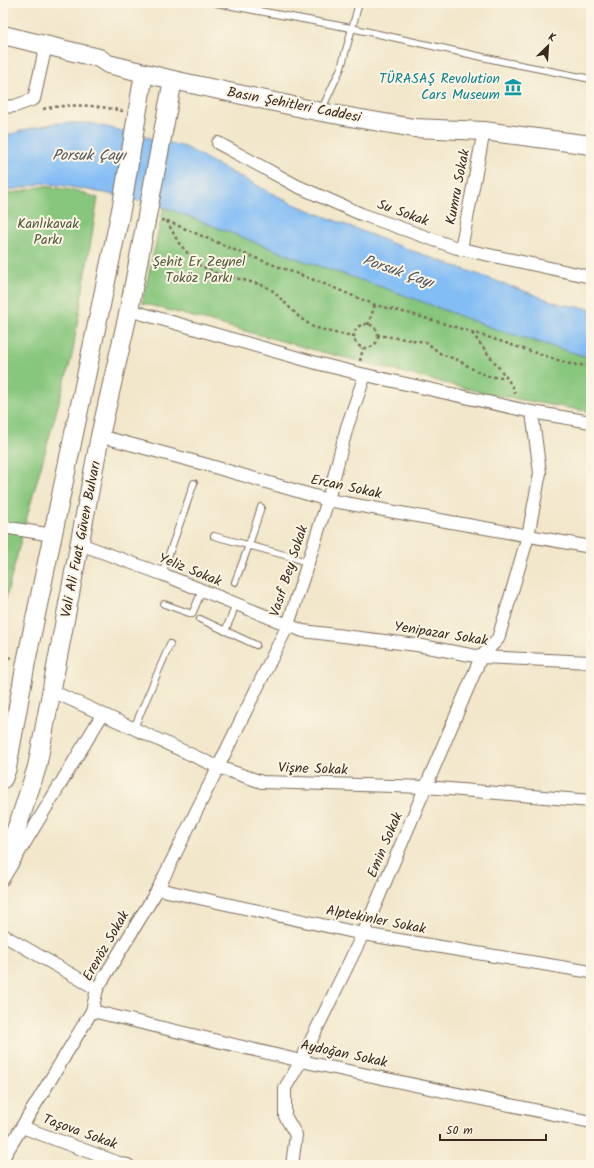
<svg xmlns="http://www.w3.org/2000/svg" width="594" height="1168" font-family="Kalam,sans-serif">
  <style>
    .industrial { fill: #d2bfbf }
    .green { fill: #87c67d; stroke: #61784e }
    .water { fill: #83bdf5; stroke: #5f748a }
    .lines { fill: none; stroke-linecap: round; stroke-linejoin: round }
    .service-casing { stroke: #7b6c5b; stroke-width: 8 }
    .minor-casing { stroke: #7b6c5b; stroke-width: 14 }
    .secondary-casing { stroke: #7b6c5b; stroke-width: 20 }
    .path { stroke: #7b6c5b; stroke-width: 2.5; stroke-dasharray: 3 3; stroke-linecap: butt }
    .service { stroke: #fff; stroke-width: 6 }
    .minor { stroke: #fff; stroke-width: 12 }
    .secondary { stroke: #fff; stroke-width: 18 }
    .labels { text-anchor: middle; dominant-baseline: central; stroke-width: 4; stroke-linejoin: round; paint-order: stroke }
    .culture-label { font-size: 14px; fill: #0d838f; stroke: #fcf5e5; text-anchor: end }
    .street-label { font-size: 14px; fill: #3b2a1e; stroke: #fcf5e5 }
    .park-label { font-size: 14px; fill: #52593a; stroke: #fcf5e5 }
    .water-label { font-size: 15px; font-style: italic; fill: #51565e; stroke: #fcf5e5 }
  </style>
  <rect width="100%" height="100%" fill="#fcf5e5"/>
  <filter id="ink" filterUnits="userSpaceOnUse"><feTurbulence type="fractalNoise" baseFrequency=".025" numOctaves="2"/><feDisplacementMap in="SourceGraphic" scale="8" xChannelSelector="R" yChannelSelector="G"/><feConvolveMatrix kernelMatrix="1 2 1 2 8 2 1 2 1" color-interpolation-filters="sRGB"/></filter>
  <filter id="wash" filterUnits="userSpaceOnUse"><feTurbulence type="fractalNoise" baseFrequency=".012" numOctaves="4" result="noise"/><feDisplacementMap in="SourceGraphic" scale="16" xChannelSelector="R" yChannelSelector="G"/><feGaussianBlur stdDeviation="0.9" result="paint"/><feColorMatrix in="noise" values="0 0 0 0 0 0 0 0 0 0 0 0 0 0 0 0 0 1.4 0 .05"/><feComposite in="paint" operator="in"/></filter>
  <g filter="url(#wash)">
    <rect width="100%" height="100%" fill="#f2e7cb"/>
    <path class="industrial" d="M 70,3 L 591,3 L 72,4 Z"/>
    <g class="green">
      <path d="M 44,186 L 77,191 L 98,198 L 72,356 L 28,513 L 3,609 L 3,195 Z"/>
      <path d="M 164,207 L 296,258 L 396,292 L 498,330 L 591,358 L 591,412 L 488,394 L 322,352 L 142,303 Z"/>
    </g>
    <path class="water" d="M 56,123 L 91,123 L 185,147 L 229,171 L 291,203 L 399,246 L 560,304 L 591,309 L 591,358 L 498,330 L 396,292 L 296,258 L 164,207 L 110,194 L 66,186 L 43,183 L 3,192 L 3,137 L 24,130 Z"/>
  </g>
  <g filter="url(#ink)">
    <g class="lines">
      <g class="service-casing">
        <g id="service">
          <path d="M 216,3 L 351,28 L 505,62 L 591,79"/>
          <path d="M 321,111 L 341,68 L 359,3"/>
          <path d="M 214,536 L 292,557 L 308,563"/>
          <path d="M 162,574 L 194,483"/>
          <path d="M 235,582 L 249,545 L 261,507"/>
          <path d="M 164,604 L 192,614 L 202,591"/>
          <path d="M 200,619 L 256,645"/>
          <path d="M 225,631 L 232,615 L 235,604"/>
          <path d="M 134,728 L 170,644"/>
        </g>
      </g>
      <g class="minor-casing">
        <g id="minor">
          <path d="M 3,107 L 15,106 L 34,99 L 44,54"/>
          <path d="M 218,143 L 297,186 L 361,214 L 457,248 L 591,277"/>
          <path d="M 461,249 L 484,131"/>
          <path d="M 129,310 L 320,364 L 357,373 L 532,412 L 591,422"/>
          <path d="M 100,436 L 204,464 L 328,500 L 591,547"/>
          <path d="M 3,527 L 53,535"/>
          <path d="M 80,544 L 162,574 L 303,631 L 417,645 L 481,657 L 591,662"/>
          <path d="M 52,691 L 218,767 L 262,782 L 426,787 L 591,801"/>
          <path d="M 3,879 L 102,715"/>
          <path d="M 158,889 L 363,934 L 591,972"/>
          <path d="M 3,935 L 97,989"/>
          <path d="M 92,1011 L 301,1061 L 591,1122"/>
          <path d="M 22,1127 L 119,1163 L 128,1165"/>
          <path d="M 3,1158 L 92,1011 L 97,989 L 158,889 L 288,625 L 328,500 L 347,427 L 365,375"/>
          <path d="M 292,1165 L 296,1135 L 285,1116 L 285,1088 L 301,1061 L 363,934 L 481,657 L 498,639 L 528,536 L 540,473 L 532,412"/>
        </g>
      </g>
      <g class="secondary-casing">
        <g id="secondary">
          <path d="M 3,35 L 99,58 L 108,64 L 173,80 L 321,112 L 414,128 L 484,131 L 591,145"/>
          <path d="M 3,779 L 7,768 L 26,662 L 122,205 L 144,73"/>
          <path d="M 3,864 L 20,819 L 37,767 L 100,436 L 129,310 L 173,80"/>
        </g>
      </g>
      <g class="path">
        <path d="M 43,109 C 71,103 95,105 123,111"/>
        <path d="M 161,220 L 167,221 L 178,242 L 197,264 L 216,273 L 259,284 L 271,289 L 299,317 L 313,327 L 335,333 L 354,336"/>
        <path d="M 167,221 L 237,251 L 327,285 L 375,305 L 415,315 L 472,332 L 570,364 L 591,366"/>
        <circle cx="366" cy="336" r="12"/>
        <path d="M 368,325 L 375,305"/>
        <path d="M 472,333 L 506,377 L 514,389 L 515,396"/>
        <path d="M 377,335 L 426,342 L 441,354 L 458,360 L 476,371 L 491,377 L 506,377"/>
        <path d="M 360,361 L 363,348"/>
        <path d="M 3,656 L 12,658"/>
      </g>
      <use href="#service" class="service"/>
      <use href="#minor" class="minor"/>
      <use href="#secondary" class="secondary"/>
    </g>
  </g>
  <defs>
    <g id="museum-bare" transform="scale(1.38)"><path d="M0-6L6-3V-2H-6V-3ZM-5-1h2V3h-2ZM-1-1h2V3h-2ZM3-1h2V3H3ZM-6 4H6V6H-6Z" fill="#0f9aa8" stroke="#fcf5e5" stroke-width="2.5" paint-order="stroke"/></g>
  </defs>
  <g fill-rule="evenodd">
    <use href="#museum-bare" x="513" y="87"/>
  </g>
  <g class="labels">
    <g class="culture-label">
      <text x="500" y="79">TÜRASAŞ Revolution<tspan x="500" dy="16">Cars Museum</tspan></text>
    </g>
    <g class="street-label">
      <text transform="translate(294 105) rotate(11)">Basın Şehitleri Caddesi</text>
      <text transform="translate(458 187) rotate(-79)">Kumru Sokak</text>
      <text transform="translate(403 213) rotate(20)">Su Sokak</text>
      <text transform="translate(346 487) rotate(12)">Ercan Sokak</text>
      <text transform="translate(81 539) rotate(-79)">Vali Ali Fuat Güven Bulvarı</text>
      <text transform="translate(190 570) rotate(22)">Yeliz Sokak</text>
      <text transform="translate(289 571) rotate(-72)">Vasıf Bey Sokak</text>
      <text transform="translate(441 634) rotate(9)">Yenipazar Sokak</text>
      <text transform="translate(313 769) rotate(2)">Vişne Sokak</text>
      <text transform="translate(385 845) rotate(-67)">Emin Sokak</text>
      <text transform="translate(376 920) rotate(11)">Alptekinler Sokak</text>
      <text transform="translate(106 946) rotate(-60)">Erenöz Sokak</text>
      <text transform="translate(344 1054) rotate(12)">Aydoğan Sokak</text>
      <text transform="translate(80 1132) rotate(20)">Taşova Sokak</text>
    </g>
    <g class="park-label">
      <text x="48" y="224">Kanlıkavak<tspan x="48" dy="16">Parkı</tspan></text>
      <text x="199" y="262">Şehit Er Zeynel<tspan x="199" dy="16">Toköz Parkı</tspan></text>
    </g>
    <g class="water-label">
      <text x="89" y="156">Porsuk Çayı</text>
      <text transform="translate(398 272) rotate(19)">Porsuk Çayı</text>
    </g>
  </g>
  <rect width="594" height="1168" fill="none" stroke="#fcf5e5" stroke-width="16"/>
  <g transform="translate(548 46) rotate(25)" stroke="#fcf5e5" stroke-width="3" paint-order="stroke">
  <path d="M0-3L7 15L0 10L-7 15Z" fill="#3b2a1e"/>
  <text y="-6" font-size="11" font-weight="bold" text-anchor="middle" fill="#3b2a1e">K</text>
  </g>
  <path d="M440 1134v6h106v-6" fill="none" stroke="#3b2a1e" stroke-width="2"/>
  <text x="446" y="1134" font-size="12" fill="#3b2a1e" stroke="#fcf5e5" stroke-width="3" paint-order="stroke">50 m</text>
</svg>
